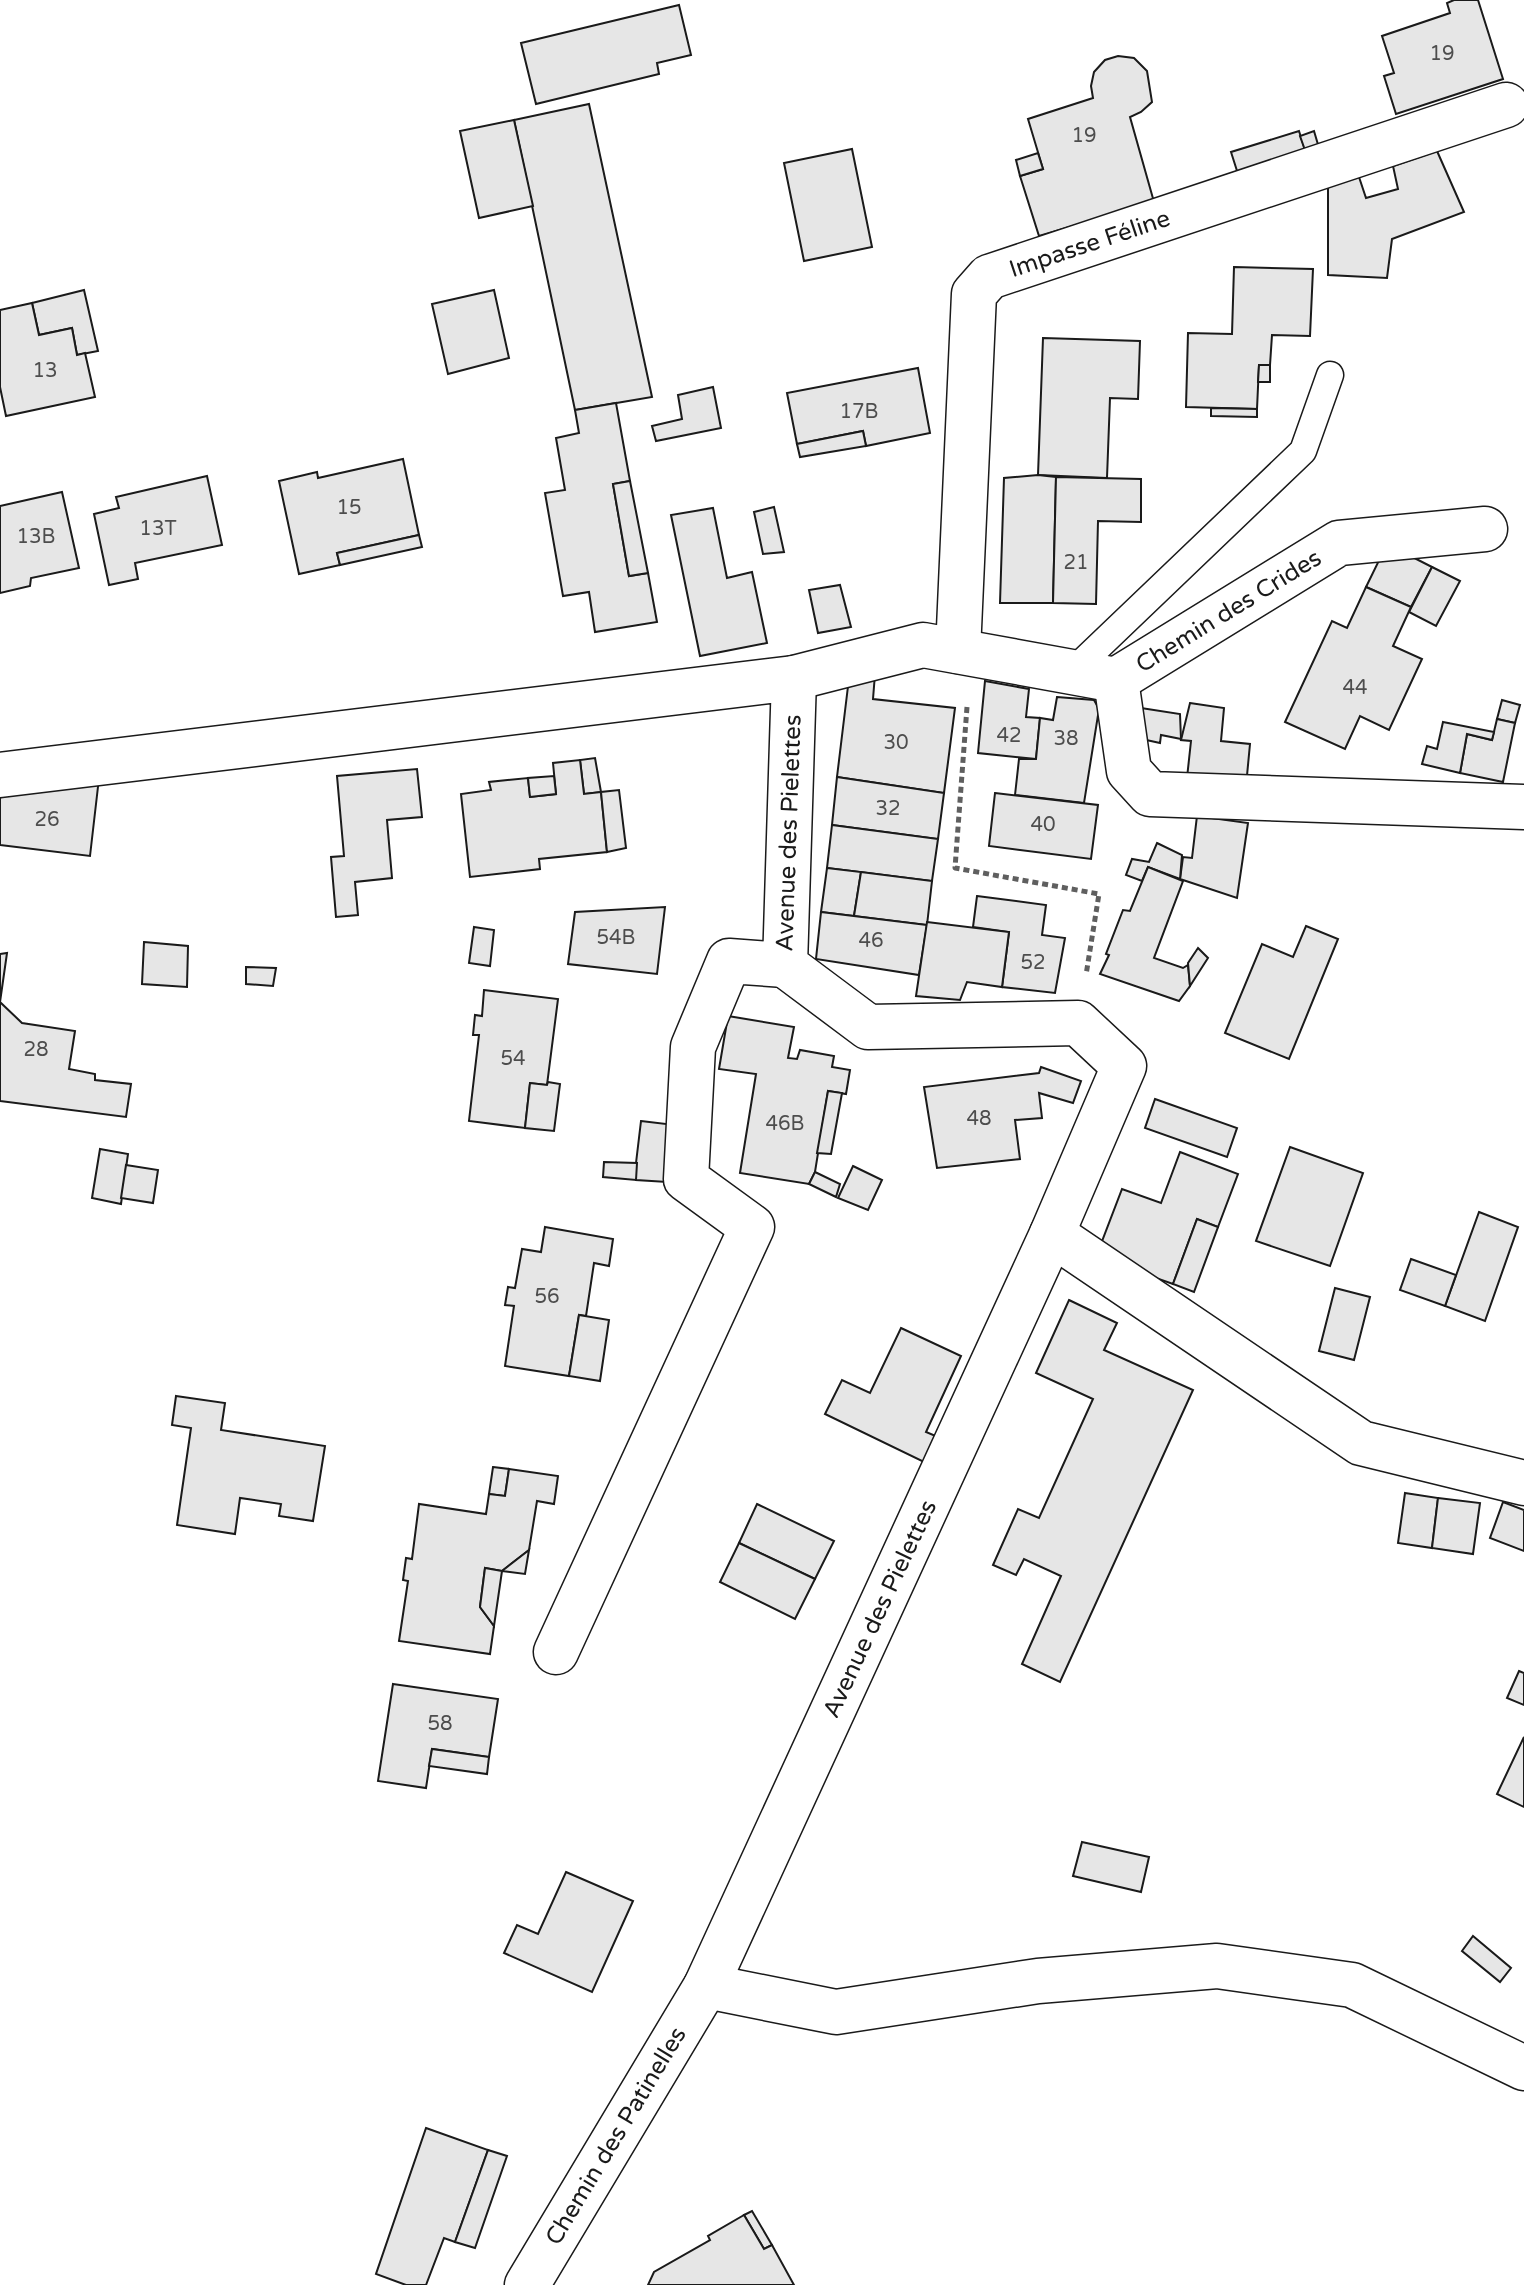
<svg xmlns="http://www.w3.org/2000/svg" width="1524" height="2285" font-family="'Varela Round',sans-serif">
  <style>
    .building { fill: #e6e6e6; stroke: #1a1a1a; stroke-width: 2 }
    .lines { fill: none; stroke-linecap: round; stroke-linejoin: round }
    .service-casing { stroke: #1a1a1a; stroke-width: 29 }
    .minor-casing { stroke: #1a1a1a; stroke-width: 47 }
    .path { stroke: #5f5f5f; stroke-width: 5; stroke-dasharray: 6 4; stroke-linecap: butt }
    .service { stroke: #fff; stroke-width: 26 }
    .minor { stroke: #fff; stroke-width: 44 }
    .labels { text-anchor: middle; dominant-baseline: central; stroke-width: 6; stroke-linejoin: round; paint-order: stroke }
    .number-label { font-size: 20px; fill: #4d4d4d }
    .street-label { font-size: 24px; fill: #1a1a1a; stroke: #fff }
  </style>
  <rect width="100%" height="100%" fill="#fff"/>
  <g class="building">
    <path d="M 1454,0 L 1478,0 L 1503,79 L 1396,114 L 1384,76 L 1394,73 L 1382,36 L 1450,13 L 1447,3 Z"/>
    <path d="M 679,5 L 691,55 L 657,63 L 659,74 L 536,104 L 521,43 Z"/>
    <path d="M 1118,56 L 1134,58 L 1147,71 L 1152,102 L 1141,112 L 1130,117 L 1154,202 L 1039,236 L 1020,176 L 1043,169 L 1028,119 L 1093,98 L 1091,86 L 1094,72 L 1105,60 Z"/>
    <path d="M 589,104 L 652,397 L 575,410 L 514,120 Z"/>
    <path d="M 514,120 L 533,206 L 479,218 L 460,131 Z"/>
    <path d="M 1299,131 L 1306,153 L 1238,174 L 1231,152 Z"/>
    <path d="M 1314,131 L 1319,148 L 1306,153 L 1300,136 Z"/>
    <path d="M 852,149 L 872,247 L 804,261 L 784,163 Z"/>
    <path d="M 1437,151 L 1464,212 L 1392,239 L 1387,278 L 1328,275 L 1328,187 L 1358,174 L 1366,198 L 1398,189 L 1393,166 Z"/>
    <path d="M 1038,153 L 1043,169 L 1020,176 L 1016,160 Z"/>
    <path d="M 1234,267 L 1313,269 L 1310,336 L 1272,335 L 1270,365 L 1259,365 L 1257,409 L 1186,407 L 1188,333 L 1232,334 Z"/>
    <path d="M 84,290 L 98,351 L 77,355 L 72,328 L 39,335 L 32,303 Z"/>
    <path d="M 494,290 L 509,358 L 448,374 L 432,304 Z"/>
    <path d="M 32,303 L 39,335 L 72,328 L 77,355 L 85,353 L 95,397 L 6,416 L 0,387 L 0,310 Z"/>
    <path d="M 1043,338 L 1140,341 L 1138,399 L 1110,398 L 1107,478 L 1038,475 Z"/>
    <path d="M 1259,365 L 1270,365 L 1270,382 L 1258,382 Z"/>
    <path d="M 918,368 L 930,433 L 866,446 L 863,431 L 797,444 L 787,393 Z"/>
    <path d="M 713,387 L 721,428 L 656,441 L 652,426 L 682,419 L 678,395 Z"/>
    <path d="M 616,403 L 630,481 L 613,484 L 629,576 L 648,573 L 657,622 L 595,632 L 589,592 L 563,596 L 545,493 L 565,490 L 556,438 L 579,433 L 575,410 Z"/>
    <path d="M 1211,408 L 1257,409 L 1257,417 L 1211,416 Z"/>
    <path d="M 863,431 L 866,446 L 800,457 L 797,444 Z"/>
    <path d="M 403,459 L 419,535 L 337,553 L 340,565 L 299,574 L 279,481 L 317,472 L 318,478 Z"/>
    <path d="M 1038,475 L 1056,477 L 1053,603 L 1000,603 L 1004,478 Z"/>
    <path d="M 207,476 L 222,545 L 135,563 L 138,579 L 109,585 L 94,514 L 119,508 L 116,497 Z"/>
    <path d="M 1056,477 L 1141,479 L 1141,522 L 1098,521 L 1096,604 L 1053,603 Z"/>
    <path d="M 630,481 L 648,573 L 629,576 L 613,484 Z"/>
    <path d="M 62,492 L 79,568 L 31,578 L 30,586 L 0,593 L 0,506 Z"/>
    <path d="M 774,507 L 784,552 L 763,554 L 754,512 Z"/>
    <path d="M 713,508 L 727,578 L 752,572 L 767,643 L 700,656 L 671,515 Z"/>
    <path d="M 419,535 L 422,547 L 340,565 L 337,553 Z"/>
    <path d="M 1387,544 L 1432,567 L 1411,607 L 1366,587 Z"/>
    <path d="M 1432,567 L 1460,581 L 1436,626 L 1409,612 Z"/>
    <path d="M 840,585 L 851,627 L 818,633 L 809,590 Z"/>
    <path d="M 1366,587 L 1411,607 L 1393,646 L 1422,659 L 1389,730 L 1360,716 L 1345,749 L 1285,722 L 1332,621 L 1347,628 Z"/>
    <path d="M 875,674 L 873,699 L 955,708 L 944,793 L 837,777 L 849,678 Z"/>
    <path d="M 985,681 L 1029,689 L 1026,717 L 1040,718 L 1036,759 L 978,753 Z"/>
    <path d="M 1057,697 L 1094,700 L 1099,709 L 1084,803 L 1015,795 L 1019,759 L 1036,759 L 1040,718 L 1053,720 Z"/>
    <path d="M 1502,700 L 1520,705 L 1515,723 L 1497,719 Z"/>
    <path d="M 1190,703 L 1224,708 L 1221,741 L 1250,744 L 1246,786 L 1187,778 L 1191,741 L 1181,740 Z"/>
    <path d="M 1141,708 L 1180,714 L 1181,739 L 1161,735 L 1160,743 L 1137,738 Z"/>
    <path d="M 1497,719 L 1515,723 L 1503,782 L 1460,773 L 1467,734 L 1492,740 Z"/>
    <path d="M 1443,722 L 1494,732 L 1492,740 L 1467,734 L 1460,773 L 1422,764 L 1427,746 L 1437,749 Z"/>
    <path d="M 595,758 L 601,792 L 584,794 L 580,760 Z"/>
    <path d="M 580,760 L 584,794 L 601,792 L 607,852 L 539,859 L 540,869 L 470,877 L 461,794 L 491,790 L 489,782 L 528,778 L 530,797 L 556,794 L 553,763 Z"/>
    <path d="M 417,769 L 422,817 L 387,820 L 392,878 L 355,882 L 358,915 L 336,917 L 331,857 L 344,856 L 337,776 Z"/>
    <path d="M 554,776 L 556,794 L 530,797 L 528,778 Z"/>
    <path d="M 837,777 L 944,793 L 938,839 L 832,825 Z"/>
    <path d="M 99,778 L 90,856 L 0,845 L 0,796 Z"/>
    <path d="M 619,790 L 626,848 L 607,852 L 601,792 Z"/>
    <path d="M 995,793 L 1098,805 L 1091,859 L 989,846 Z"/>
    <path d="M 1197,816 L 1248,823 L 1237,898 L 1180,879 L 1183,857 L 1192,858 Z"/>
    <path d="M 832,825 L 938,839 L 932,881 L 827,868 Z"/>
    <path d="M 1157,843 L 1182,855 L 1180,879 L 1148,867 L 1142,881 L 1126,875 L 1132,859 L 1149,862 Z"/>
    <path d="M 1148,867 L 1183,881 L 1154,958 L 1183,968 L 1188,965 L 1190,986 L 1179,1001 L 1100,974 L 1109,955 L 1106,954 L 1123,910 L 1130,911 Z"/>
    <path d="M 827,868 L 861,872 L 854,916 L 821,912 Z"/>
    <path d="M 861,872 L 932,881 L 927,925 L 854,916 Z"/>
    <path d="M 977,896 L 1046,905 L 1042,935 L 1065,938 L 1055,993 L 1002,987 L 1009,932 L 973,927 Z"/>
    <path d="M 665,907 L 657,974 L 568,964 L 575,912 Z"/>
    <path d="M 821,912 L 927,925 L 919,975 L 816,959 Z"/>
    <path d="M 927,922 L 1009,932 L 1002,987 L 967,982 L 960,1000 L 916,996 Z"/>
    <path d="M 1306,926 L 1338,939 L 1289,1059 L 1225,1033 L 1262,944 L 1293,957 Z"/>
    <path d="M 474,927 L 494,930 L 490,966 L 469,963 Z"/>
    <path d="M 144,942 L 188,946 L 187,987 L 142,984 Z"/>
    <path d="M 1198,948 L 1208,958 L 1190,986 L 1188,963 Z"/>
    <path d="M 7,953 L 0,1002 L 22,1023 L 75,1031 L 69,1069 L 95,1074 L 95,1080 L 131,1084 L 126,1117 L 0,1101 L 0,954 Z"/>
    <path d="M 246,967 L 276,968 L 273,986 L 246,984 Z"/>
    <path d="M 484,990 L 558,999 L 547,1085 L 530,1083 L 525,1128 L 469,1121 L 479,1035 L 473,1035 L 475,1015 L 482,1016 Z"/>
    <path d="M 728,1016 L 794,1027 L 788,1058 L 797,1059 L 800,1050 L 834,1056 L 832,1067 L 850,1070 L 846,1094 L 828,1091 L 815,1172 L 809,1184 L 740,1173 L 756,1074 L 719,1069 Z"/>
    <path d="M 1041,1067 L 1081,1081 L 1073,1103 L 1039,1093 L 1042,1118 L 1015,1120 L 1020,1159 L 937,1168 L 924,1087 L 1039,1073 Z"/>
    <path d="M 548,1082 L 560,1084 L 554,1131 L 525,1128 L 530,1083 L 547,1085 Z"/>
    <path d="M 828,1091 L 842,1093 L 831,1154 L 817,1153 Z"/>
    <path d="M 1155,1099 L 1237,1128 L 1227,1157 L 1145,1128 Z"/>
    <path d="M 641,1121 L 675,1125 L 667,1182 L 636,1180 L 636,1163 Z"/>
    <path d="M 1290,1147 L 1363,1173 L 1330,1266 L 1256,1241 Z"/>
    <path d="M 100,1149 L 128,1154 L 121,1204 L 92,1198 Z"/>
    <path d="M 1180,1152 L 1238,1174 L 1218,1227 L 1197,1219 L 1173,1284 L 1096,1257 L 1122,1189 L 1161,1203 Z"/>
    <path d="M 604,1162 L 637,1163 L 636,1180 L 603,1177 Z"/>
    <path d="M 126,1165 L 158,1170 L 153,1203 L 121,1198 Z"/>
    <path d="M 853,1166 L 882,1180 L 868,1210 L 838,1198 Z"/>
    <path d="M 815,1172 L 840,1184 L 836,1197 L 809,1184 Z"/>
    <path d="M 1479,1212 L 1518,1227 L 1485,1321 L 1445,1306 Z"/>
    <path d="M 1197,1219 L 1218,1227 L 1194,1292 L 1173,1284 Z"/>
    <path d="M 545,1227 L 613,1239 L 609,1266 L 594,1263 L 586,1316 L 579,1315 L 569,1376 L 505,1366 L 514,1306 L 505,1305 L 508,1287 L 515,1288 L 522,1249 L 541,1252 Z"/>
    <path d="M 1411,1259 L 1456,1275 L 1445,1306 L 1400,1290 Z"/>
    <path d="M 1335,1288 L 1370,1297 L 1354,1360 L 1319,1351 Z"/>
    <path d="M 1069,1300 L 1117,1323 L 1104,1350 L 1193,1390 L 1060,1682 L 1022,1664 L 1061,1576 L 1024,1559 L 1016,1575 L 993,1565 L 1018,1509 L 1039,1518 L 1093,1399 L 1036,1373 Z"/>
    <path d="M 579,1315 L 609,1320 L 600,1381 L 569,1376 Z"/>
    <path d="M 901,1328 L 961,1356 L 926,1432 L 938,1437 L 924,1462 L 825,1414 L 842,1380 L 870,1393 Z"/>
    <path d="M 176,1396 L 225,1403 L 221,1430 L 325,1446 L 313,1521 L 279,1516 L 281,1504 L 240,1498 L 235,1534 L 177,1525 L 191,1428 L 172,1425 Z"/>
    <path d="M 493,1467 L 509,1469 L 505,1496 L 489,1494 Z"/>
    <path d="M 509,1469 L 558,1476 L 554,1504 L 537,1501 L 529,1550 L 502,1571 L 485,1568 L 480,1607 L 494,1626 L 490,1654 L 399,1641 L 408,1581 L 403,1580 L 406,1558 L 412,1559 L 419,1504 L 486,1514 L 489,1494 L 505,1496 Z"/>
    <path d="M 1405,1493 L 1438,1498 L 1432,1548 L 1398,1543 Z"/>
    <path d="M 1438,1498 L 1480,1503 L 1473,1554 L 1432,1548 Z"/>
    <path d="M 1503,1502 L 1524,1510 L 1524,1551 L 1490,1538 Z"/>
    <path d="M 757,1504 L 834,1541 L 815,1579 L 739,1543 Z"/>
    <path d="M 739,1543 L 815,1579 L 795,1619 L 720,1582 Z"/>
    <path d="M 529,1550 L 525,1574 L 502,1571 Z"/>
    <path d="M 485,1568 L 502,1571 L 494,1626 L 480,1607 Z"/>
    <path d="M 1519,1671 L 1524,1673 L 1524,1705 L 1507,1698 Z"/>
    <path d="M 393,1684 L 498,1699 L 489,1757 L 432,1749 L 426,1788 L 378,1781 Z"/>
    <path d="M 1524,1737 L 1524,1807 L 1497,1794 Z"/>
    <path d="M 432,1749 L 489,1757 L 487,1774 L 429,1766 Z"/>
    <path d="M 1082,1842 L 1149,1857 L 1141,1892 L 1073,1876 Z"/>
    <path d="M 566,1872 L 633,1901 L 592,1992 L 504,1953 L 517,1925 L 538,1934 Z"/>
    <path d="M 1473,1936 L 1511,1968 L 1500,1982 L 1462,1951 Z"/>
    <path d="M 426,2128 L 488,2150 L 455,2242 L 444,2238 L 426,2285 L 406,2285 L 376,2274 Z"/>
    <path d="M 488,2150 L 507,2156 L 475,2248 L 455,2242 Z"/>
    <path d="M 752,2211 L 772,2245 L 764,2249 L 744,2215 Z"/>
    <path d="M 744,2215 L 764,2249 L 772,2245 L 794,2285 L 648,2285 L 654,2272 L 710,2240 L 708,2236 Z"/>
  </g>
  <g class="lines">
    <g class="service-casing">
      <path id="service" d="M 1072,672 L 1303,451 L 1330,375"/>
    </g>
    <g class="minor-casing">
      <g id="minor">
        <path id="s1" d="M 958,651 L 974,294 L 989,277 L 1506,105"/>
        <path d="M 794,678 L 923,645 L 1116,680"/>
        <path d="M 1116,680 L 1129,771 L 1150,794 L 1524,807"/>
        <path id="s2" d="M 1116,680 L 1339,543 L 1485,529"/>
        <path d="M 0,775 L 794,678 L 785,965 L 868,1027 L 1078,1023 L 1124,1066 L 1052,1234 L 706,1986 L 527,2285"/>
        <path d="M 1052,1234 L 1361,1443 L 1524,1483"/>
        <path d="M 556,1652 L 752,1227 L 686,1179 L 693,1047 L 729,961 L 785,965"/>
        <path d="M 706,1986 L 836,2012 L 1038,1981 L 1217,1966 L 1352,1985 L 1524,2068"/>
      </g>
    </g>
    <path class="path" d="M 967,707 L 955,868 L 1099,894 L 1086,975"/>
    <use href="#service" class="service"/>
    <use href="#minor" class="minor"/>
  </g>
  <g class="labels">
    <g class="number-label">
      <text x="1442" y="54">19</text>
      <text x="1084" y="136">19</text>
      <text x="45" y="371">13</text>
      <text x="859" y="412">17B</text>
      <text x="349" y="508">15</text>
      <text x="158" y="529">13T</text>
      <text x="36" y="537">13B</text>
      <text x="1076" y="563">21</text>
      <text x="1355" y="688">44</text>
      <text x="1009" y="736">42</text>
      <text x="1066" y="739">38</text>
      <text x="896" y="743">30</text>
      <text x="888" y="809">32</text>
      <text x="47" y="820">26</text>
      <text x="1043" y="825">40</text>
      <text x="616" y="938">54B</text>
      <text x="871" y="941">46</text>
      <text x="1033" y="963">52</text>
      <text x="36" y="1050">28</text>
      <text x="513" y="1059">54</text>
      <text x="979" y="1119">48</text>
      <text x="785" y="1124">46B</text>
      <text x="547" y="1297">56</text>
      <text x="440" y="1724">58</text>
    </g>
    <g class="street-label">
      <text stroke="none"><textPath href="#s1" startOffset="486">Impasse Féline</textPath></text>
      <text stroke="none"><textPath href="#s2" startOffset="132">Chemin des Crides</textPath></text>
      <text transform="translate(789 833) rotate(-88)">Avenue des Pielettes</text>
      <text transform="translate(880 1609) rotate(-65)">Avenue des Pielettes</text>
      <text transform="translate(616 2136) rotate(-59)">Chemin des Patinelles</text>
    </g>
  </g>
</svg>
